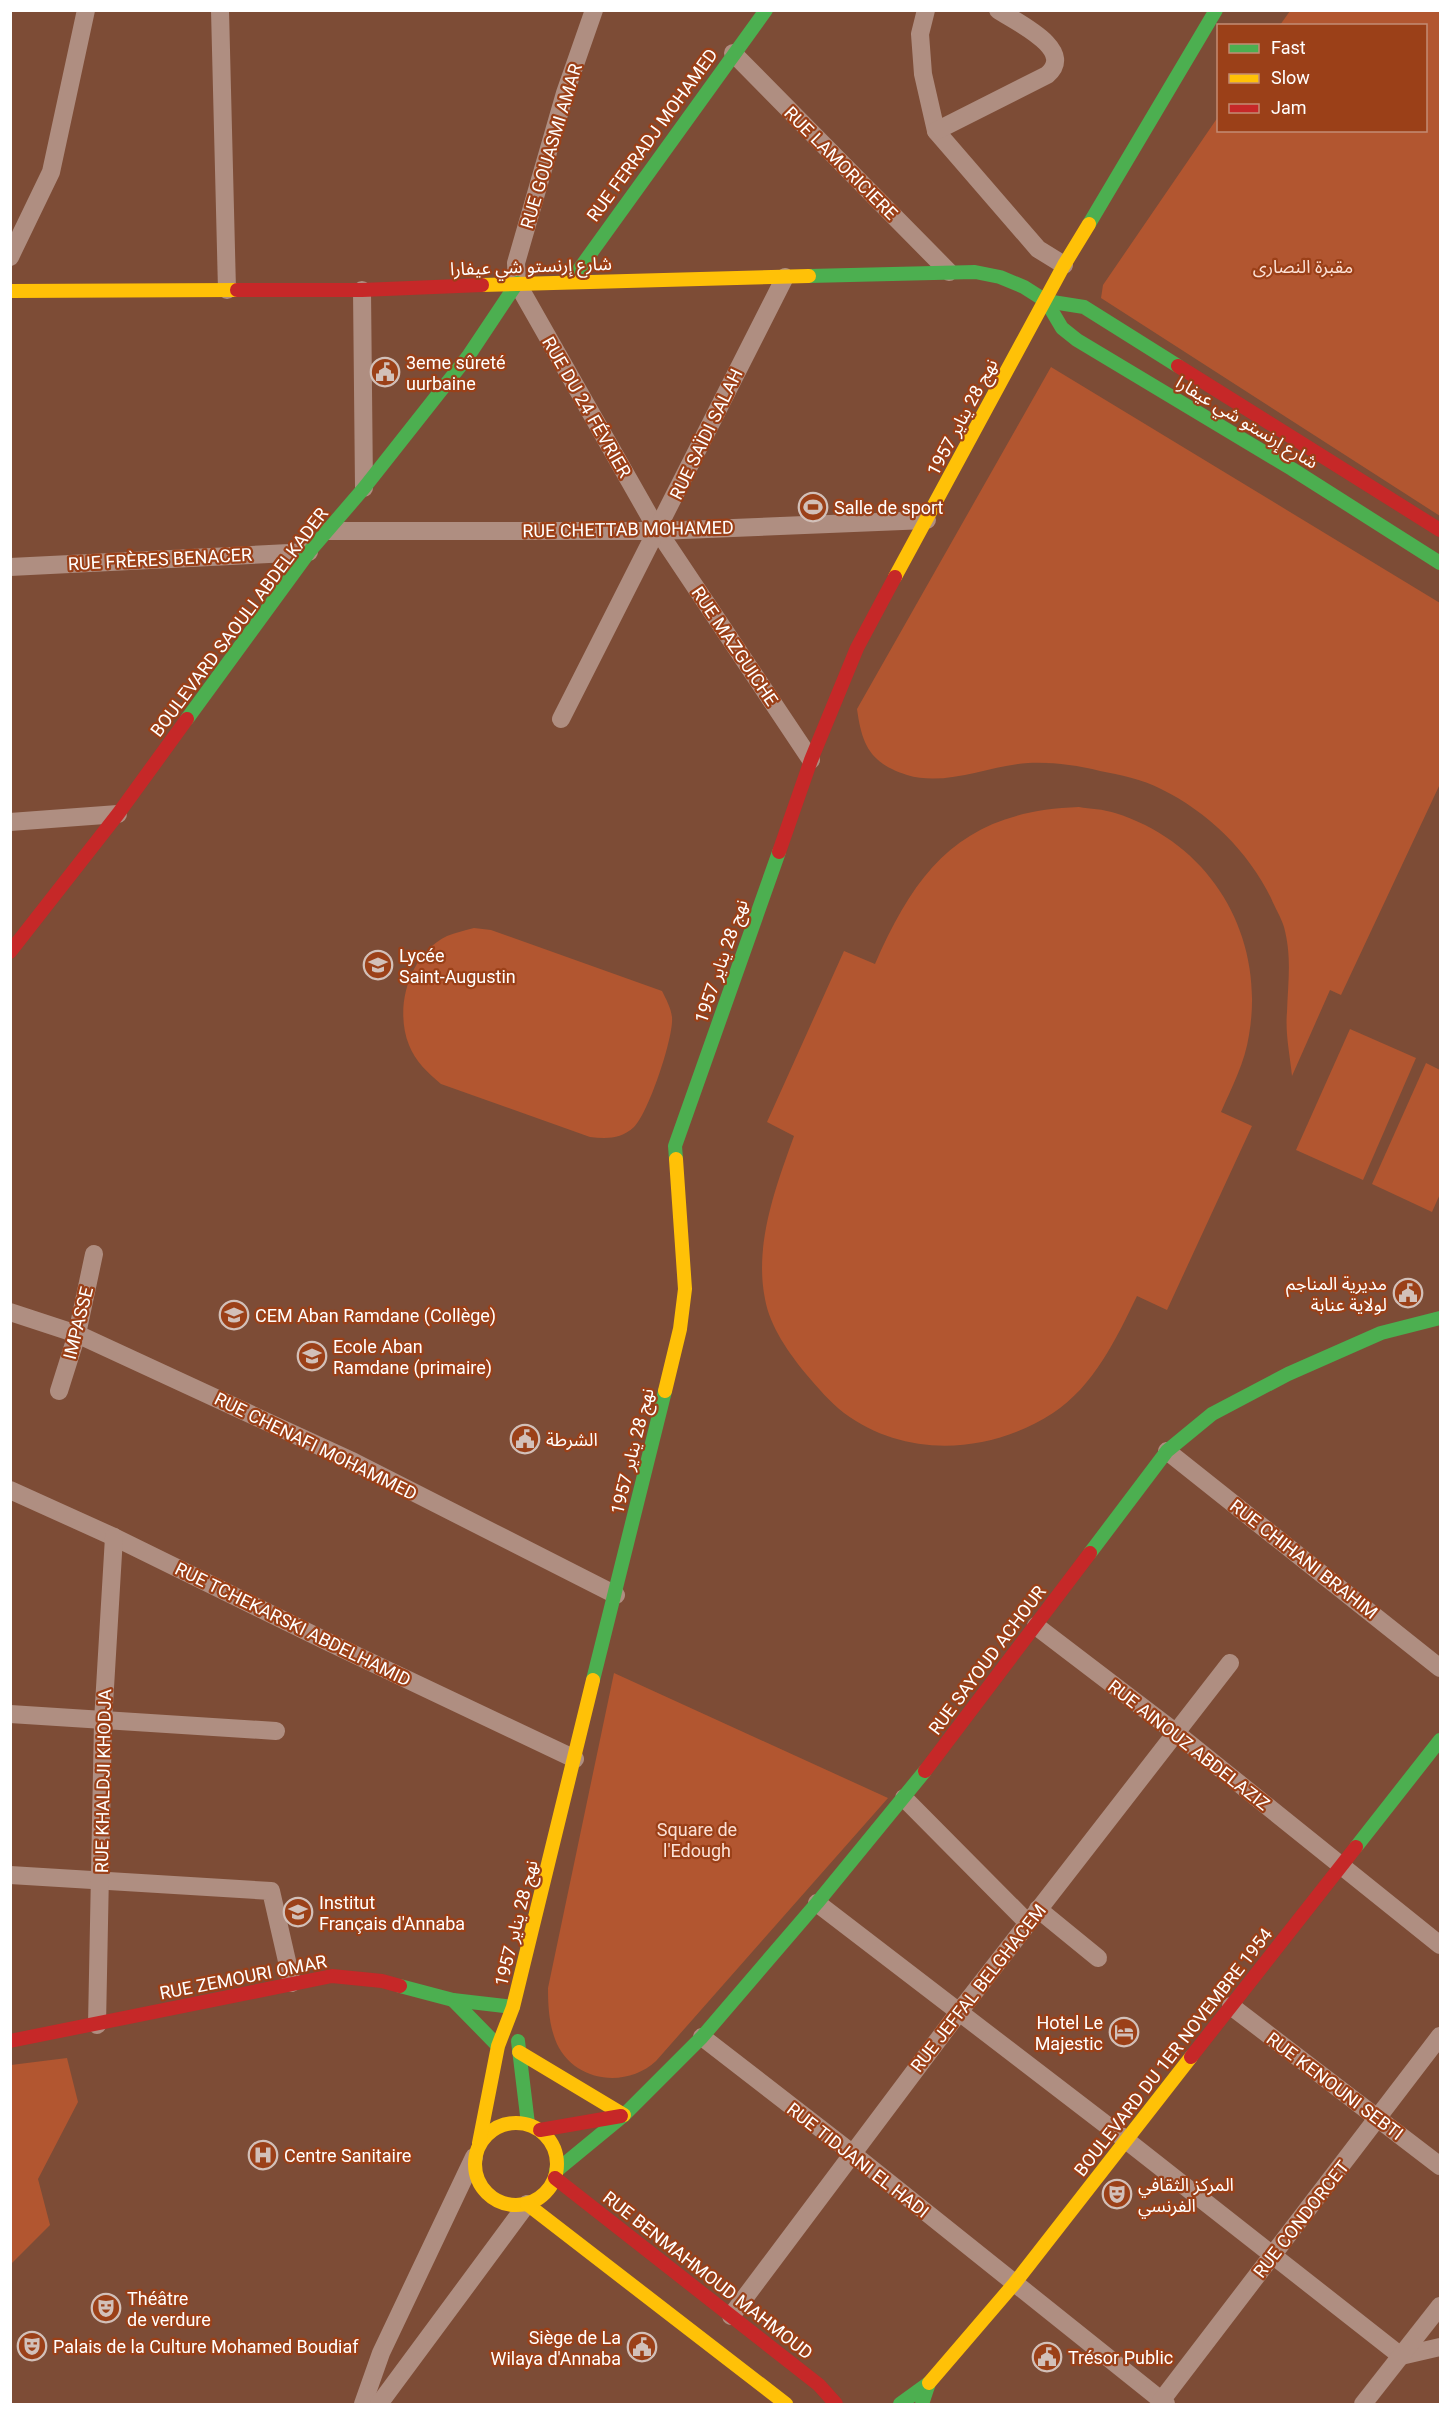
<svg xmlns="http://www.w3.org/2000/svg" width="1451" height="2415" font-family="Roboto,'Noto Sans Arabic',sans-serif">
  <style>
    .green { fill: #b25630 }
    .lines { fill: none; stroke-linecap: round; stroke-linejoin: round }
    .street { stroke: #af8e81; stroke-width: 18 }
    .fast { stroke: #4caf50; stroke-width: 14 }
    .slow { stroke: #ffc107; stroke-width: 14 }
    .jam { stroke: #c62828; stroke-width: 14 }
    .labels { text-anchor: middle; dominant-baseline: central; stroke-width: 4.5; stroke-linejoin: round; paint-order: stroke }
    .street-label { font-size: 18px; fill: #fff; stroke: #9b4018 }
    .park-label { font-size: 18px; fill: #fce1d6; stroke: #9b4018 }
    .poi-label { font-size: 18px; fill: #fff; stroke: #9b4018; text-anchor: start }
  </style>
  <rect width="100%" height="100%" fill="#7d4c36"/>
  <g class="green">
    <path d="M 1290,11 L 1440,11 L 1440,516 L 1101,298 L 1103,285 L 1218,117 L 1218,130 L 1426,130 L 1426,26 L 1280,25 Z"/>
    <path d="M 1051,367 L 1440,603 L 1440,784 L 1341,995 L 1330,990 L 1292,1076 C 1290,1055 1285,1033 1287,1012 C 1288,982 1292,957 1284,927 C 1281,917 1275,908 1271,898 C 1248,851 1208,812 1161,789 C 1142,779 1120,775 1100,771 C 1076,765 1053,762 1028,763 C 989,765 947,787 907,775 C 870,763 862,745 857,709 Z"/>
    <path d="M 1079,807 C 1090,809 1103,809 1115,813 C 1211,843 1266,936 1249,1035 C 1245,1062 1232,1087 1221,1112 L 1252,1126 L 1167,1310 L 1137,1296 C 1116,1339 1094,1386 1053,1413 C 990,1454 906,1459 844,1413 C 830,1402 818,1388 806,1374 C 789,1353 770,1327 765,1299 C 754,1244 776,1186 794,1136 L 767,1122 L 844,951 L 875,964 C 918,865 965,811 1079,807 Z"/>
    <path d="M 474,928 L 491,930 L 662,991 C 666,999 671,1008 672,1017 C 674,1037 648,1114 634,1127 C 621,1139 607,1139 590,1137 L 441,1084 C 428,1073 415,1061 409,1045 C 394,1008 409,954 447,936 C 455,933 465,930 474,928 Z"/>
    <path d="M 1350,1029 L 1416,1058 L 1363,1180 L 1296,1150 Z"/>
    <path d="M 1426,1063 L 1440,1070 L 1440,1194 L 1432,1212 L 1372,1184 Z"/>
    <path d="M 614,1673 L 888,1798 L 656,2061 C 625,2090 570,2081 555,2039 C 549,2023 548,2005 548,1988 Z"/>
    <path d="M 67,2058 L 78,2102 L 38,2179 L 50,2225 L 11,2264 L 11,2065 Z"/>
  </g>
  <g class="lines">
    <g class="street">
      <path d="M 220,10 L 227,290"/>
      <path d="M 594,10 L 565,93 L 516,263 L 517,283 L 658,531 L 811,760"/>
      <path d="M 926,10 L 920,34 L 923,74 L 936,131 L 1038,249 L 1064,265"/>
      <path d="M 733,53 L 949,272"/>
      <path d="M 936,131 L 1047,75 C 1077,50 1016,22 998,10"/>
      <path d="M 10,257 L 51,172 L 86,10"/>
      <path d="M 362,290 L 364,488"/>
      <path d="M 328,531 L 658,531 L 927,520"/>
      <path d="M 10,567 L 309,552"/>
      <path d="M 561,719 L 785,277"/>
      <path d="M 10,822 L 118,814"/>
      <path d="M 10,1312 L 77,1334 L 354,1462 L 616,1595"/>
      <path d="M 59,1391 L 77,1334 L 94,1254"/>
      <path d="M 1167,1451 L 1440,1668"/>
      <path d="M 10,1490 L 114,1537 L 326,1641 L 575,1759"/>
      <path d="M 1036,1626 L 1175,1732 L 1440,1945"/>
      <path d="M 10,1714 L 276,1731"/>
      <path d="M 904,1798 L 1028,1923"/>
      <path d="M 10,1875 L 271,1891 L 292,1983"/>
      <path d="M 817,1903 L 1126,2140 L 1401,2356 L 1440,2347"/>
      <path d="M 1038,1909 L 1098,1958"/>
      <path d="M 1231,2006 L 1440,2166"/>
      <path d="M 97,2025 L 103,1721 L 114,1537"/>
      <path d="M 702,2037 L 852,2153 L 1166,2404"/>
      <path d="M 731,2316 L 959,2012 L 1230,1663"/>
      <path d="M 1161,2401 L 1440,2036"/>
      <path d="M 363,2404 L 381,2353 L 474,2157"/>
      <path d="M 379,2404 L 527,2204"/>
      <path d="M 1363,2404 L 1440,2306"/>
    </g>
    <g class="fast">
      <path d="M 1089,224 L 1216,10"/>
      <path d="M 809,276 L 975,272 L 1000,277 L 1024,287 L 1046,301 L 1084,307 L 1178,366"/>
      <path d="M 570,282 L 766,10"/>
      <path d="M 1046,301 L 1062,328 L 1077,340 L 1292,469 L 1440,563"/>
      <path d="M 187,719 L 309,552 L 364,488 L 469,355 L 517,283"/>
      <path d="M 676,1159 L 675,1146 L 779,852"/>
      <path d="M 1090,1553 L 1167,1451 L 1212,1414 L 1288,1374 L 1381,1333 L 1440,1318"/>
      <path d="M 593,1680 L 665,1391"/>
      <path d="M 1356,1847 L 1440,1740"/>
      <path d="M 400,1986 L 453,2000 L 513,2007"/>
      <path d="M 453,2000 L 498,2046"/>
      <path d="M 518,2041 L 528,2124"/>
      <path d="M 556,2171 L 624,2115 L 702,2037 L 817,1903 L 925,1771"/>
      <path d="M 900,2404 L 929,2383 L 922,2404"/>
    </g>
    <g class="slow">
      <path d="M 482,285 L 809,276"/>
      <path d="M 10,291 L 237,290"/>
      <path d="M 895,577 L 1064,265 L 1089,224"/>
      <path d="M 665,1391 L 680,1329 L 685,1289 L 676,1159"/>
      <path d="M 519,2052 L 624,2115"/>
      <circle cx="516" cy="2164" r="41"/>
      <path d="M 479,2143 L 498,2046 L 513,2007 L 593,1680"/>
      <path d="M 527,2204 L 786,2404"/>
      <path d="M 929,2383 L 1014,2284 L 1191,2057"/>
    </g>
    <g class="jam">
      <path d="M 237,290 L 362,290 L 482,285"/>
      <path d="M 1178,366 L 1440,530"/>
      <path d="M 779,852 L 811,760 L 857,648 L 895,577"/>
      <path d="M 10,952 L 118,814 L 187,719"/>
      <path d="M 925,1771 L 1090,1553"/>
      <path d="M 10,2041 L 332,1976 L 382,1981 L 400,1986"/>
      <path d="M 1191,2057 L 1356,1847"/>
      <path d="M 540,2130 L 621,2116"/>
      <path d="M 555,2178 L 819,2385 L 836,2404"/>
    </g>
  </g>
  <defs>
    <g id="civic-ring" transform="scale(1.5)"><circle r="9.5" fill="#9b4018" stroke="#d2c0b9" stroke-width="1.5"/><path d="M-.6-6.5H3V-4.5H.6V-3L4-1V1h2V6H-6V1h2V-1L-.6-3ZM-1.2 2.5V6h2.4V2.5Z" fill="#d2c0b9"/></g>
    <g id="stadium-ring" transform="scale(1.5)"><circle r="9.5" fill="#9b4018" stroke="#d2c0b9" stroke-width="1.5"/><path d="M0-5a6.5 5 0 1 0 0 10a6.5 5 0 1 0 0-10ZM-3.5-1.8h7v3.6h-7Z" fill="#d2c0b9"/></g>
    <g id="school-ring" transform="scale(1.5)"><circle r="9.5" fill="#9b4018" stroke="#d2c0b9" stroke-width="1.5"/><path d="M0-5L7-2L0 1L-7-2ZM-4 1L0 2.5L4 1V4Q0 6-4 4Z" fill="#d2c0b9"/></g>
    <g id="university-ring" transform="scale(1.5)"><circle r="9.5" fill="#9b4018" stroke="#d2c0b9" stroke-width="1.5"/><path d="M0-5L7-2L0 1L-7-2ZM-4 1L0 2.5L4 1V4Q0 6-4 4Z" fill="#d2c0b9"/></g>
    <g id="hotel-ring" transform="scale(1.5)"><circle r="9.5" fill="#9b4018" stroke="#d2c0b9" stroke-width="1.5"/><path d="M-6-4.5h1.5V1H6V5H4.5V3h-9V5H-6ZM-4 0a1.8 1.8 0 1 1 3.6 0ZM.5 0V-2.5h3Q6-2.5 6 0Z" fill="#d2c0b9"/></g>
    <g id="hospital-ring" transform="scale(1.5)"><circle r="9.5" fill="#9b4018" stroke="#d2c0b9" stroke-width="1.5"/><path d="M-5-5h3v3.5h4V-5h3V5h-3V1.5h-4V5h-3Z" fill="#d2c0b9"/></g>
    <g id="theatre-ring" transform="scale(1.5)"><circle r="9.5" fill="#9b4018" stroke="#d2c0b9" stroke-width="1.5"/><path d="M-5-5.5Q0-4 5-5.5V0Q5 5 0 6Q-5 5-5 0ZM-3.3-2.5H-1v1.5H-3.3ZM1-2.5H3.3v1.5H1ZM-2.8 1Q0 5.5 2.8 1Z" fill="#d2c0b9"/></g>
  </defs>
  <g fill-rule="evenodd">
    <use href="#civic-ring" x="385" y="372"/>
    <use href="#stadium-ring" x="813" y="507"/>
    <use href="#school-ring" x="378" y="965"/>
    <use href="#civic-ring" x="1408" y="1293"/>
    <use href="#school-ring" x="234" y="1315"/>
    <use href="#school-ring" x="312" y="1356"/>
    <use href="#civic-ring" x="525" y="1439"/>
    <use href="#university-ring" x="298" y="1912"/>
    <use href="#hotel-ring" x="1124" y="2032"/>
    <use href="#hospital-ring" x="263" y="2155"/>
    <use href="#theatre-ring" x="1117" y="2194"/>
    <use href="#theatre-ring" x="106" y="2308"/>
    <use href="#theatre-ring" x="32" y="2346"/>
    <use href="#civic-ring" x="642" y="2347"/>
    <use href="#civic-ring" x="1047" y="2357"/>
  </g>
  <g class="labels">
    <g class="street-label">
      <text transform="translate(652 135) rotate(-54)">RUE FERRADJ MOHAMED</text>
      <text transform="translate(551 146) rotate(-73)">RUE GOUASMI AMAR</text>
      <text transform="translate(841 163) rotate(45)">RUE LAMORICIERE</text>
      <text transform="translate(531 266) rotate(-2)">شارع إرنستو شي عيفارا</text>
      <text transform="translate(587 407) rotate(60)">RUE DU 24 FÉVRIER</text>
      <text transform="translate(962 417) rotate(-62)">نهج 28 يناير 1957</text>
      <text transform="translate(1247 422) rotate(31)">شارع إرنستو شي عيفارا</text>
      <text transform="translate(706 434) rotate(-64)">RUE SAÏDI SALAH</text>
      <text transform="translate(628 529) rotate(-1)">RUE CHETTAB MOHAMED</text>
      <text transform="translate(160 559) rotate(-3)">RUE FRÈRES BENACER</text>
      <text transform="translate(239 622) rotate(-53)">BOULEVARD SAOULI ABDELKADER</text>
      <text transform="translate(735 646) rotate(56)">RUE MAZGUICHE</text>
      <text transform="translate(721 961) rotate(-71)">نهج 28 يناير 1957</text>
      <text transform="translate(78 1323) rotate(-76)">IMPASSE</text>
      <text transform="translate(316 1446) rotate(26)">RUE CHENAFI MOHAMMED</text>
      <text transform="translate(632 1451) rotate(-76)">نهج 28 يناير 1957</text>
      <text transform="translate(1304 1559) rotate(38)">RUE CHIHANI BRAHIM</text>
      <text transform="translate(293 1624) rotate(26)">RUE TCHEKARSKI ABDELHAMID</text>
      <text transform="translate(987 1660) rotate(-53)">RUE SAYOUD ACHOUR</text>
      <text transform="translate(1189 1745) rotate(38)">RUE AINOUZ ABDELAZIZ</text>
      <text transform="translate(103 1781) rotate(-89)">RUE KHALDJI KHODJA</text>
      <text transform="translate(516 1923) rotate(-76)">نهج 28 يناير 1957</text>
      <text transform="translate(243 1977) rotate(-11)">RUE ZEMOURI OMAR</text>
      <text transform="translate(978 1988) rotate(-52)">RUE JEFFAL BELGHACEM</text>
      <text transform="translate(1173 2052) rotate(-52)">BOULEVARD DU 1ER NOVEMBRE 1954</text>
      <text transform="translate(1335 2086) rotate(37)">RUE KENOUNI SEBTI</text>
      <text transform="translate(858 2160) rotate(38)">RUE TIDJANI EL HADI</text>
      <text transform="translate(1301 2219) rotate(-52)">RUE CONDORCET</text>
      <text transform="translate(708 2275) rotate(38)">RUE BENMAHMOUD MAHMOUD</text>
    </g>
    <g class="park-label">
      <text x="1303" y="266">مقبرة النصارى</text>
      <text x="697" y="1829">Square de<tspan x="697" dy="21">l'Edough</tspan></text>
    </g>
    <g class="poi-label">
      <text x="406" y="362">3eme sûreté<tspan x="406" dy="21">uurbaine</tspan></text>
      <text x="834" y="507">Salle de sport</text>
      <text x="399" y="955">Lycée<tspan x="399" dy="21">Saint-Augustin</tspan></text>
      <text x="1387" y="1283" text-anchor="end">مديرية المناجم<tspan x="1387" dy="21">لولاية عنابة</tspan></text>
      <text x="255" y="1315">CEM Aban Ramdane (Collège)</text>
      <text x="333" y="1346">Ecole Aban<tspan x="333" dy="21">Ramdane (primaire)</tspan></text>
      <text x="546" y="1439">الشرطة</text>
      <text x="319" y="1902">Institut<tspan x="319" dy="21">Français d'Annaba</tspan></text>
      <text x="1103" y="2022" text-anchor="end">Hotel Le<tspan x="1103" dy="21">Majestic</tspan></text>
      <text x="284" y="2155">Centre Sanitaire</text>
      <text x="1138" y="2184">المركز الثقافي<tspan x="1138" dy="21">الفرنسي</tspan></text>
      <text x="127" y="2298">Théâtre<tspan x="127" dy="21">de verdure</tspan></text>
      <text x="621" y="2337" text-anchor="end">Siège de La<tspan x="621" dy="21">Wilaya d'Annaba</tspan></text>
      <text x="53" y="2346">Palais de la Culture Mohamed Boudiaf</text>
      <text x="1068" y="2357">Trésor Public</text>
    </g>
  </g>
  <rect width="1451" height="2415" fill="none" stroke="#ffffff" stroke-width="24"/>
  <rect x="1217" y="24" width="210" height="108" fill="#9b4018" stroke="#c38c74" stroke-width="1.5"/>
  <rect x="1229" y="44" width="30" height="9" fill="#4caf50" stroke="#c38c74" stroke-width="1.5"/>
  <text x="1271" y="54" font-size="18" fill="#ffffff">Fast</text>
  <rect x="1229" y="74" width="30" height="9" fill="#ffc107" stroke="#c38c74" stroke-width="1.5"/>
  <text x="1271" y="84" font-size="18" fill="#ffffff">Slow</text>
  <rect x="1229" y="104" width="30" height="9" fill="#c62828" stroke="#c38c74" stroke-width="1.5"/>
  <text x="1271" y="114" font-size="18" fill="#ffffff">Jam</text>
</svg>
